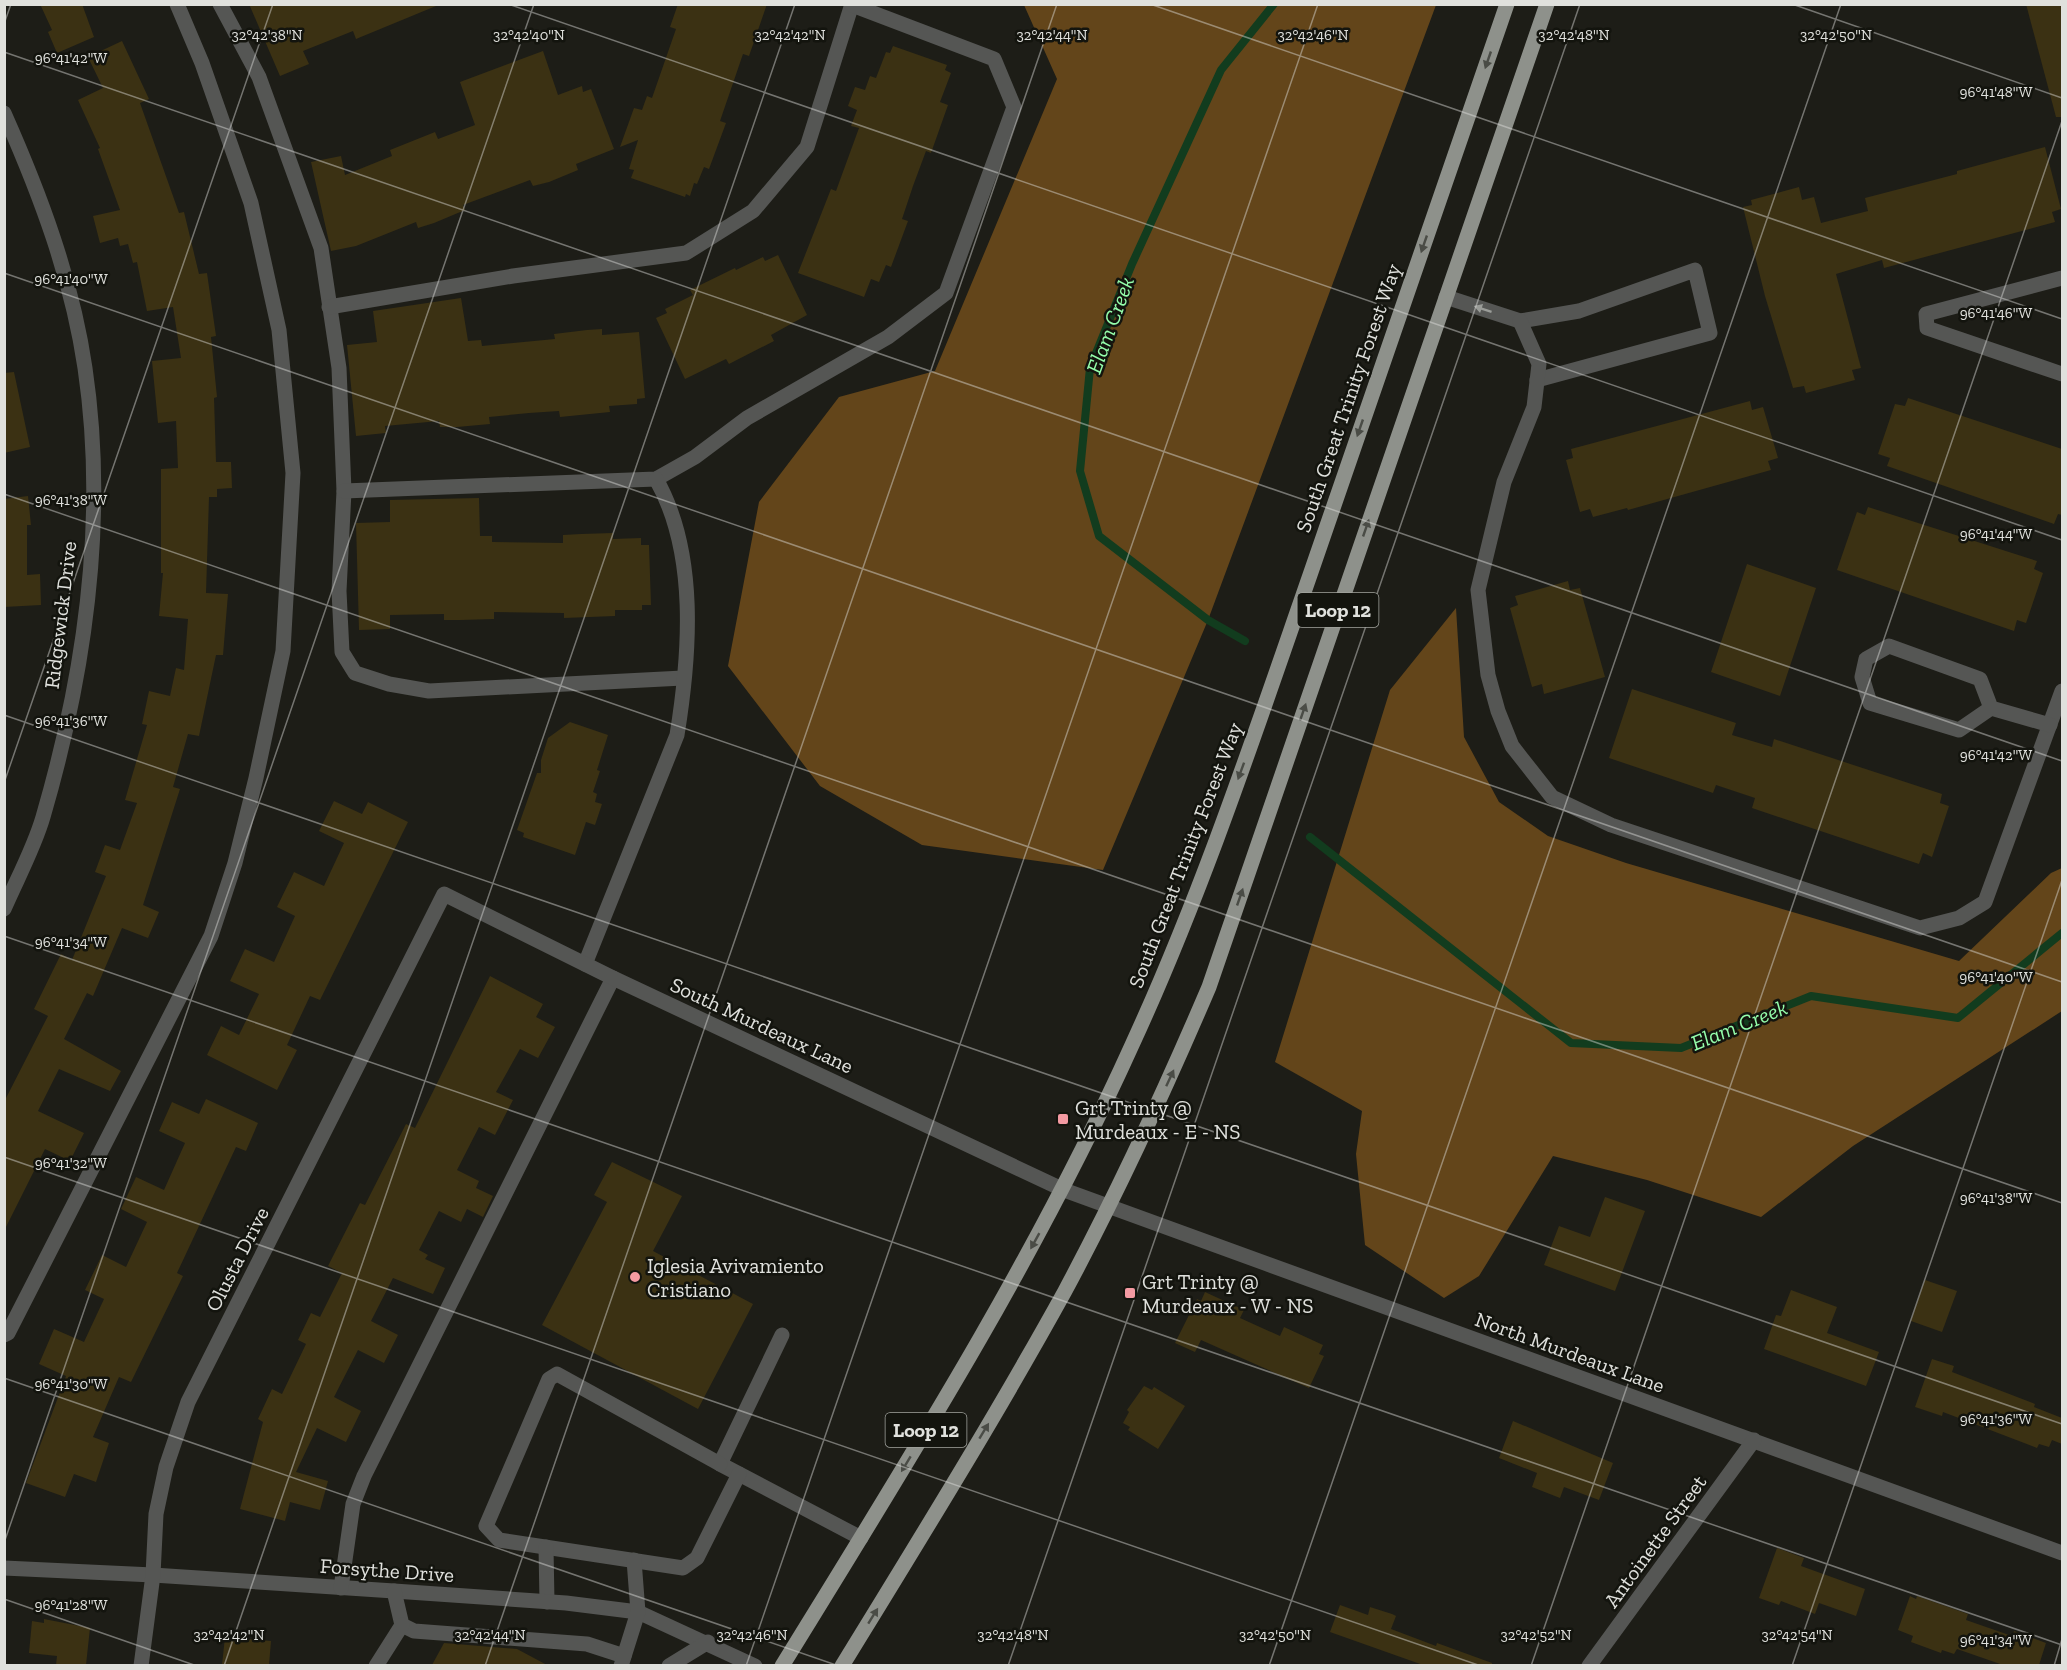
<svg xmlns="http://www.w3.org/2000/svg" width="2067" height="1670" font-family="'Zilla Slab',serif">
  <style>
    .forest { fill: #63451a }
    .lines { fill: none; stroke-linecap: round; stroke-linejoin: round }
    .stream { stroke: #123c1e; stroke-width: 8 }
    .building { fill: #3b3113 }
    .minor { stroke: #555654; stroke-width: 15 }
    .major { stroke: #8e918b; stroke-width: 15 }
    .oneway { fill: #4a4c46 }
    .oneway2 { fill: #9a9c98 }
    .ticks { fill: none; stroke: #e0e1dd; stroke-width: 1.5; stroke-opacity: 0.45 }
    .poi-dot { fill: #f49aa2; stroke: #13140e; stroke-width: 2 }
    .labels { text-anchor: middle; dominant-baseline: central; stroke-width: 5; stroke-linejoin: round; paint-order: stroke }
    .shield { fill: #13140e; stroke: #a2a49f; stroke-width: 1.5 }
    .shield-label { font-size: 20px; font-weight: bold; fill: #e0e1dd }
    .street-label { font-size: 21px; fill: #e0e1dd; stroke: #13140e }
    .poi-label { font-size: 21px; fill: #e0e1dd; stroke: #13140e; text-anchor: start }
    .water-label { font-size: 22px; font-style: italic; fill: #95feab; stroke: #13140e }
    .ticks-label { font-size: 15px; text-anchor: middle; fill: #e0e1dd; stroke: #13140e; stroke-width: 5; stroke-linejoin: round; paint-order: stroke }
  </style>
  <rect width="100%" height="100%" fill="#1d1d17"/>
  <g class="forest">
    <path d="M 1024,5 L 1436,5 L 1208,620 L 1103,870 L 922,845 L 820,786 L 728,666 L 759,502 L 839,397 L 935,371 L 1057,79 Z"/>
    <path d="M 1456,608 L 1464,737 L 1499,802 L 1548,836 L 1626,863 L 1959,961 L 2051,873 L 2062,868 L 2062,1011 L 1853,1146 L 1761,1217 L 1647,1180 L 1553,1156 L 1479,1276 L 1444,1298 L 1365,1245 L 1356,1154 L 1362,1111 L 1275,1062 L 1390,690 Z"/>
  </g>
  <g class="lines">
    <g class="stream">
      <path d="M 1245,641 L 1208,620 L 1099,536 L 1080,471 L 1090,368 L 1132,264 L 1221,70 L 1274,4"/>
      <path d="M 1310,837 L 1571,1043 L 1681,1048 L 1811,996 L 1958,1018 L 2062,933"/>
    </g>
  </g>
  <g class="building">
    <path d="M 40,4 L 82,4 L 94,37 L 57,53 L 48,32 L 52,30 Z"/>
    <path d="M 249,4 L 436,4 L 436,6 L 356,39 L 353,31 L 303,51 L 309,64 L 280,76 Z"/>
    <path d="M 678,4 L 767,4 L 749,56 L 743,54 L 720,121 L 726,123 L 709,169 L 704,167 L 697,184 L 694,183 L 690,196 L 686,194 L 685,197 L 631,178 L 634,170 L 629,169 L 638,140 L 620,147 L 634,108 L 642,110 L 647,96 L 652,98 L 676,29 L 670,27 Z"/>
    <path d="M 2026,4 L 2062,4 L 2062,117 L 2056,117 Z"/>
    <path d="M 122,41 L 149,99 L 140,103 L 179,213 L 184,212 L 199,274 L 207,273 L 216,336 L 211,337 L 217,397 L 214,398 L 216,462 L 231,462 L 232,488 L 217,489 L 217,497 L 209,497 L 206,593 L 228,594 L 223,655 L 216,655 L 199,736 L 188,734 L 173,787 L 180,789 L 143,905 L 159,912 L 148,938 L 122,928 L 93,996 L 87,993 L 64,1039 L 121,1071 L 110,1091 L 59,1069 L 38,1111 L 84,1133 L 70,1161 L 45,1149 L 4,1231 L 4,1102 L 48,1016 L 34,1009 L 61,954 L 72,960 L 106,876 L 95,872 L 105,845 L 120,850 L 137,803 L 125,800 L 147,725 L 142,724 L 149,691 L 170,696 L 176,668 L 184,670 L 188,619 L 159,616 L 163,573 L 161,573 L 161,469 L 178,468 L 176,421 L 158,423 L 152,361 L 181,358 L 173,307 L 147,311 L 137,262 L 133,263 L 128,244 L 120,246 L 118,238 L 100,243 L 93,216 L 120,210 L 98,149 L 100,148 L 78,100 L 103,88 L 88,57 Z"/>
    <path d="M 893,46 L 947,65 L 945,70 L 951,73 L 940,102 L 948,105 L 931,153 L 926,151 L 913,186 L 902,219 L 908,221 L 891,267 L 886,265 L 879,282 L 871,279 L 864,297 L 798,273 L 831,189 L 836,191 L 859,128 L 851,126 L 857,110 L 848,106 L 855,87 L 865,90 L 870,76 L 876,78 L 886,52 L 890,53 Z"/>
    <path d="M 543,51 L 558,95 L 582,86 L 583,92 L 591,89 L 614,149 L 576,164 L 578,170 L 549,182 L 533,186 L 530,180 L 463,205 L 465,210 L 434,223 L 418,228 L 416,222 L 356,246 L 331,251 L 311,162 L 341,156 L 345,175 L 392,156 L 390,150 L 435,132 L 438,139 L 475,125 L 460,82 Z"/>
    <path d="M 2045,147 L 2061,209 L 2052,212 L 2055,222 L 1884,268 L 1882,260 L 1836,274 L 1861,368 L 1852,370 L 1855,380 L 1806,393 L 1804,386 L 1793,388 L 1765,296 L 1743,207 L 1752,205 L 1751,200 L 1799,187 L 1802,200 L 1814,197 L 1821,223 L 1868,211 L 1865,198 L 1957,174 L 1957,171 Z"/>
    <path d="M 778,255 L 807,315 L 771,335 L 774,341 L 729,364 L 726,359 L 685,379 L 656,318 L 667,313 L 665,309 L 693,295 L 690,290 L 735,268 L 736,270 L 763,257 L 765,261 Z"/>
    <path d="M 461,298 L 468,341 L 481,340 L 482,346 L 555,339 L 554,334 L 587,330 L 602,329 L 602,335 L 639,332 L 645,398 L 637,399 L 637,404 L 609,406 L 610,412 L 560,417 L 559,411 L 529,413 L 489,417 L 490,424 L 457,427 L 440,427 L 439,421 L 385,426 L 386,433 L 356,436 L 347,345 L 377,342 L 373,311 Z"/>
    <path d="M 14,372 L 30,447 L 4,453 L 4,373 Z"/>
    <path d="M 1908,398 L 2062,449 L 2062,515 L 2058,514 L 2054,524 L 1887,466 L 1890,458 L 1878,454 L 1895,404 L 1905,406 Z"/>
    <path d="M 1750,401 L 1752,410 L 1763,407 L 1778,458 L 1768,461 L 1771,470 L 1628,510 L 1627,508 L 1593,517 L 1590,509 L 1580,512 L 1566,460 L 1573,458 L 1571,449 Z"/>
    <path d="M 28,496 L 31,525 L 27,525 L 27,575 L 40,574 L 41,605 L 4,607 L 4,499 Z"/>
    <path d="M 479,498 L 480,536 L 492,536 L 492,542 L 563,543 L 563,535 L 581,534 L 613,533 L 613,539 L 641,538 L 641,545 L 649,545 L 651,605 L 642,605 L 642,610 L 615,610 L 615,616 L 564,618 L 564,613 L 494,612 L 494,619 L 460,620 L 444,620 L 444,614 L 390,615 L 390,629 L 359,630 L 356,523 L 390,522 L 390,500 Z"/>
    <path d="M 1868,507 L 2037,561 L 2034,569 L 2043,573 L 2026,623 L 2017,620 L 2014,631 L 1837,570 L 1857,512 L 1865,515 Z"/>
    <path d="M 1747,564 L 1816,588 L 1780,696 L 1711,672 Z"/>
    <path d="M 1568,581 L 1570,590 L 1580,588 L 1605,677 L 1544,694 L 1542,684 L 1532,687 L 1510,608 L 1518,605 L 1515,596 Z"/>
    <path d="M 1632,689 L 1736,723 L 1732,735 L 1772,747 L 1774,739 L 1942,794 L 1940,803 L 1949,806 L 1932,857 L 1923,853 L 1919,864 L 1752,808 L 1755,798 L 1716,785 L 1713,793 L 1609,758 Z"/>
    <path d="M 570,722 L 608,735 L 597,770 L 600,771 L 593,792 L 597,794 L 595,802 L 602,804 L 595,825 L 586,822 L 575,855 L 523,837 L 524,833 L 517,830 L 537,773 L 541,773 L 541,760 L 548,738 Z"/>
    <path d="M 334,801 L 362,814 L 368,802 L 408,822 L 320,1000 L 310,996 L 287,1045 L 297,1050 L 277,1090 L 207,1055 L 221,1026 L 239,1035 L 259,994 L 230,981 L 245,949 L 274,962 L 295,916 L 277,907 L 294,872 L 324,886 L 344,843 L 319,831 Z"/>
    <path d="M 490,976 L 543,1004 L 536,1017 L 555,1027 L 538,1058 L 520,1049 L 496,1092 L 513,1100 L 495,1135 L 479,1127 L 457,1170 L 479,1181 L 476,1188 L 493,1196 L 483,1217 L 467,1209 L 461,1222 L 439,1211 L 419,1250 L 428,1255 L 425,1259 L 445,1268 L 433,1294 L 393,1278 L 371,1321 L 398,1335 L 384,1363 L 358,1350 L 334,1397 L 361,1411 L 346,1442 L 317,1428 L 296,1472 L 328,1481 L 320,1510 L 290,1502 L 285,1521 L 240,1509 L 263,1422 L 258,1419 L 272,1389 L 282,1394 L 306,1344 L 298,1340 L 311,1313 L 320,1317 L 342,1273 L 328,1266 L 360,1203 L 365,1205 L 406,1124 L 415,1128 Z"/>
    <path d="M 206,1099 L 258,1123 L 246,1151 L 236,1147 L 177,1273 L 183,1276 L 131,1382 L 119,1377 L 93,1437 L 109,1443 L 96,1482 L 74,1474 L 65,1497 L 26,1483 L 66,1376 L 39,1364 L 54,1329 L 84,1342 L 104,1299 L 85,1290 L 102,1255 L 126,1267 L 147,1222 L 121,1209 L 136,1177 L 164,1190 L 185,1143 L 159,1131 L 172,1102 L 199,1114 Z"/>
    <path d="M 612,1162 L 682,1196 L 653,1251 L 753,1304 L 698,1409 L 542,1325 L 607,1202 L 594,1195 Z"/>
    <path d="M 1605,1197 L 1645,1211 L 1615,1291 L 1544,1265 L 1559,1226 L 1590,1237 Z"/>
    <path d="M 1925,1280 L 1957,1291 L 1942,1332 L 1911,1321 Z"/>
    <path d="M 1791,1290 L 1837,1307 L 1827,1333 L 1879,1352 L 1866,1386 L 1764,1349 L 1776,1315 L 1781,1316 Z"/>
    <path d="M 1205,1292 L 1244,1310 L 1240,1318 L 1280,1336 L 1284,1327 L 1323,1345 L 1319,1354 L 1324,1356 L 1309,1388 L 1201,1340 L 1195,1352 L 1175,1343 L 1197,1299 L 1201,1301 Z"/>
    <path d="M 1932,1359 L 1954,1366 L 1952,1372 L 2035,1404 L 2034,1407 L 2062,1418 L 2062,1444 L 2052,1440 L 2049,1447 L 2039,1444 L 2037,1448 L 1943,1412 L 1942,1416 L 1915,1407 Z"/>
    <path d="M 1144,1386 L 1152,1390 L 1154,1387 L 1185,1406 L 1158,1449 L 1128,1430 L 1130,1427 L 1123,1423 L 1129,1412 L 1127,1410 Z"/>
    <path d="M 1513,1421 L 1613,1463 L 1599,1500 L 1564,1487 L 1560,1498 L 1532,1487 L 1537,1473 L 1499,1458 Z"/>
    <path d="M 1777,1548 L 1804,1558 L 1801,1566 L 1865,1589 L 1856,1616 L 1819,1603 L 1815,1614 L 1781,1601 L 1779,1605 L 1759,1598 Z"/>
    <path d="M 1910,1596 L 1916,1599 L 1917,1596 L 1968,1614 L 1966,1620 L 2012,1636 L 2014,1631 L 2046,1643 L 2039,1665 L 2003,1665 L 1957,1649 L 1954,1654 L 1942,1650 L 1941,1653 L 1911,1642 L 1913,1636 L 1898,1630 Z"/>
    <path d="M 1340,1605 L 1368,1615 L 1370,1607 L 1392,1614 L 1396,1616 L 1391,1629 L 1436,1646 L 1437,1643 L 1492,1663 L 1492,1665 L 1423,1665 L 1330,1632 Z"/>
    <path d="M 44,1619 L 90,1628 L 86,1665 L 56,1665 L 57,1656 L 29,1653 L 32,1621 L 44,1623 Z"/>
    <path d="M 225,1637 L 271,1641 L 269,1665 L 222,1665 Z"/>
    <path d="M 444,1643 L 517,1649 L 547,1665 L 432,1665 Z"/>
  </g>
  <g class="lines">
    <g class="minor">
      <path d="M 220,4 L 259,77 L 321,248 L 339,368 L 344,491 L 339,591 L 342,652 L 355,673 L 389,684 L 429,691 L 683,678"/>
      <path d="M 4,113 C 40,194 72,279 85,368 C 107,517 85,673 43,817 C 34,848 17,879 4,909"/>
      <path d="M 2062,278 L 1926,314 L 1927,328 L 2062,374"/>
      <path d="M 1446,297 L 1520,321 L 1579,311 L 1695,270 L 1710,333 L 1537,380"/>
      <path d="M 329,307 L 513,276 L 686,253 L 753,211 L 807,147 L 852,4"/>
      <path d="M 1520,321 L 1539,364 L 1534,407 L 1504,482 L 1478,590 L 1488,675 L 1498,711 L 1512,746 L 1552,797 L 1611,825 L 1920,928 L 1959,918 L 1985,902 L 2062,691"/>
      <path d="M 344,491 L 656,479 L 695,457 L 747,418 L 888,337 L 946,293 L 1014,107 L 994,59 L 852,5"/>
      <path d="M 1991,708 L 1959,730 L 1870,703 L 1862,677 L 1866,659 L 1889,646 L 1980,679 L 1991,708 L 2050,725"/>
      <path d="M 585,964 L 677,735 C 690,654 698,553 656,479"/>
      <path d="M 4,1335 L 8,1333 L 211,936 L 235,863 L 256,778 L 283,651 L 293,473 L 279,330 L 251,203 L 202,63 L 177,4"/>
      <path d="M 782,1335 L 720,1464 L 861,1538"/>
      <path d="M 720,1464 L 557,1374 L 549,1379 L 486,1526 L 499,1540 L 683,1568 L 697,1558 L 739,1474"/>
      <path d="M 546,1547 L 547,1602"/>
      <path d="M 4,1568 L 153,1575 L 394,1591 L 566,1603 L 638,1612 L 755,1666"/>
      <path d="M 341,1588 L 353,1504 L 364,1476 L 613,978"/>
      <path d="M 394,1591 L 402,1625 L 414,1631 L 587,1644 L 624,1656"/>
      <path d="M 141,1666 L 153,1575 L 156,1514 L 166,1467 L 188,1402 L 444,894 L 613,978 L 1064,1190 L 2062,1553"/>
      <path d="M 376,1666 L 402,1625"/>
      <path d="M 621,1666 L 638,1612 L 634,1560"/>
      <path d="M 669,1666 L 708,1642"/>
      <path d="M 1589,1666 L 1754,1440"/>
    </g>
    <g class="major">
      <path d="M 782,1666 C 907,1463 1034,1262 1132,1045 C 1202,893 1255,733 1310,575 C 1375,385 1441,195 1507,4"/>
      <path d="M 842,1666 C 918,1542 995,1418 1065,1291 C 1118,1192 1165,1090 1209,987 L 1547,4"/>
    </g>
  </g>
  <defs><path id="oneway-solid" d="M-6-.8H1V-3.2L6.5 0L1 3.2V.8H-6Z" transform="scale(1.5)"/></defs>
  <g class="oneway">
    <use href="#oneway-solid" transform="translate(1488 60) rotate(109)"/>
    <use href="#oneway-solid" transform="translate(1424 244) rotate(109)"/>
    <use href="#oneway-solid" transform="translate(1360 428) rotate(109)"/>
    <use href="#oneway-solid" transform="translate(1366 528) rotate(-71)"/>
    <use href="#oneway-solid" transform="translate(1303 712) rotate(-71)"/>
    <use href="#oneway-solid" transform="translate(1241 771) rotate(110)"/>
    <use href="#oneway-solid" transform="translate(1240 897) rotate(-71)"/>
    <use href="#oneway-solid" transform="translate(1170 1078) rotate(-65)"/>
    <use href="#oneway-solid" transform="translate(1035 1241) rotate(119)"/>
    <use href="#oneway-solid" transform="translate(984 1431) rotate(-59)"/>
    <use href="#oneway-solid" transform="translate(906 1464) rotate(121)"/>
    <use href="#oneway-solid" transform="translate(873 1616) rotate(-58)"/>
  </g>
  <use class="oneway2" href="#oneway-solid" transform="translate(1483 309) rotate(-162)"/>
  <path class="ticks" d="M 508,4 L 2062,540M 1150,4 L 2062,319M 1792,4 L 2062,98M 4,24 L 11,4M 4,52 L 2062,761M 4,273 L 2062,982M 4,494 L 2062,1203M 4,715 L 2062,1424M 4,783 L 273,4M 4,936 L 2062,1645M 4,1157 L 1481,1666M 4,1378 L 839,1666M 4,1543 L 534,4M 4,1599 L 197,1666M 224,1666 L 795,4M 485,1666 L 1057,4M 746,1666 L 1318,4M 1008,1666 L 1580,4M 1269,1666 L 1841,4M 1531,1666 L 2062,121M 1792,1666 L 2062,880M 2054,1666 L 2062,1639"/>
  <g class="poi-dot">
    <rect x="1057" y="1113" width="12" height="12" rx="3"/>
    <circle cx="635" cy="1277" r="6"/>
    <rect x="1124" y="1287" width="12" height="12" rx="3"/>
  </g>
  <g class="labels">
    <g class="shield">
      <rect x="1297.5" y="593" width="81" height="34" rx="4.5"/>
      <rect x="885.5" y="1413" width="81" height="34" rx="4.5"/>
    </g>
    <g class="shield-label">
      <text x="1338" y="610">Loop 12</text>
      <text x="926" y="1430">Loop 12</text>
    </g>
    <g class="street-label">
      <text transform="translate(1348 398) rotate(-71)">South Great Trinity Forest Way</text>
      <text transform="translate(60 615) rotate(-83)">Ridgewick Drive</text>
      <text transform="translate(1185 855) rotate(-69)">South Great Trinity Forest Way</text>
      <text transform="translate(762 1025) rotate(25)">South Murdeaux Lane</text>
      <text transform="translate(237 1259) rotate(-63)">Olusta Drive</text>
      <text transform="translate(1570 1352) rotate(20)">North Murdeaux Lane</text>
      <text transform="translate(1655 1541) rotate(-54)">Antoinette Street</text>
      <text transform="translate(387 1570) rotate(4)">Forsythe Drive</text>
    </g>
    <g class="poi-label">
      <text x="1075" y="1107">Grt Trinty @<tspan x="1075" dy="24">Murdeaux - E - NS</tspan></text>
      <text x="647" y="1265">Iglesia Avivamiento<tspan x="647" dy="24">Cristiano</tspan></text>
      <text x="1142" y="1281">Grt Trinty @<tspan x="1142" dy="24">Murdeaux - W - NS</tspan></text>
    </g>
    <g class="water-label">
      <text transform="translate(1110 325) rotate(-70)">Elam Creek</text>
      <text transform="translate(1739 1025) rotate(-22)">Elam Creek</text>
    </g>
  </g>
  <g class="ticks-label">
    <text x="529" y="40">32°42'40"N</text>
    <text x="790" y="40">32°42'42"N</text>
    <text x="1052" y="40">32°42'44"N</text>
    <text x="1313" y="40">32°42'46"N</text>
    <text x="1574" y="40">32°42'48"N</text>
    <text x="1836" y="40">32°42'50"N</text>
    <text x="267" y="40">32°42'38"N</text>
    <text x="71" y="63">96°41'42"W</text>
    <text x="1996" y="97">96°41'48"W</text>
    <text x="71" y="284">96°41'40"W</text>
    <text x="1996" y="318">96°41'46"W</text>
    <text x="71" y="505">96°41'38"W</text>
    <text x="1996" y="539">96°41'44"W</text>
    <text x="71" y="726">96°41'36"W</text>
    <text x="1996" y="760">96°41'42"W</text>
    <text x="71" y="947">96°41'34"W</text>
    <text x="1996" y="982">96°41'40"W</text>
    <text x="71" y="1168">96°41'32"W</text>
    <text x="1996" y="1203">96°41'38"W</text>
    <text x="71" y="1389">96°41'30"W</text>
    <text x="1996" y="1424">96°41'36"W</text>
    <text x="71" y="1610">96°41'28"W</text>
    <text x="229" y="1640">32°42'42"N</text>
    <text x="490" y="1640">32°42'44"N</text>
    <text x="752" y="1640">32°42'46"N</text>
    <text x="1013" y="1640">32°42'48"N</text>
    <text x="1275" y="1640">32°42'50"N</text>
    <text x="1536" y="1640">32°42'52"N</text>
    <text x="1797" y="1640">32°42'54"N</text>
    <text x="1996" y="1645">96°41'34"W</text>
  </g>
  <rect width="2067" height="1670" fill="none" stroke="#e0e1dd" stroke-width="12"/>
</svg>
